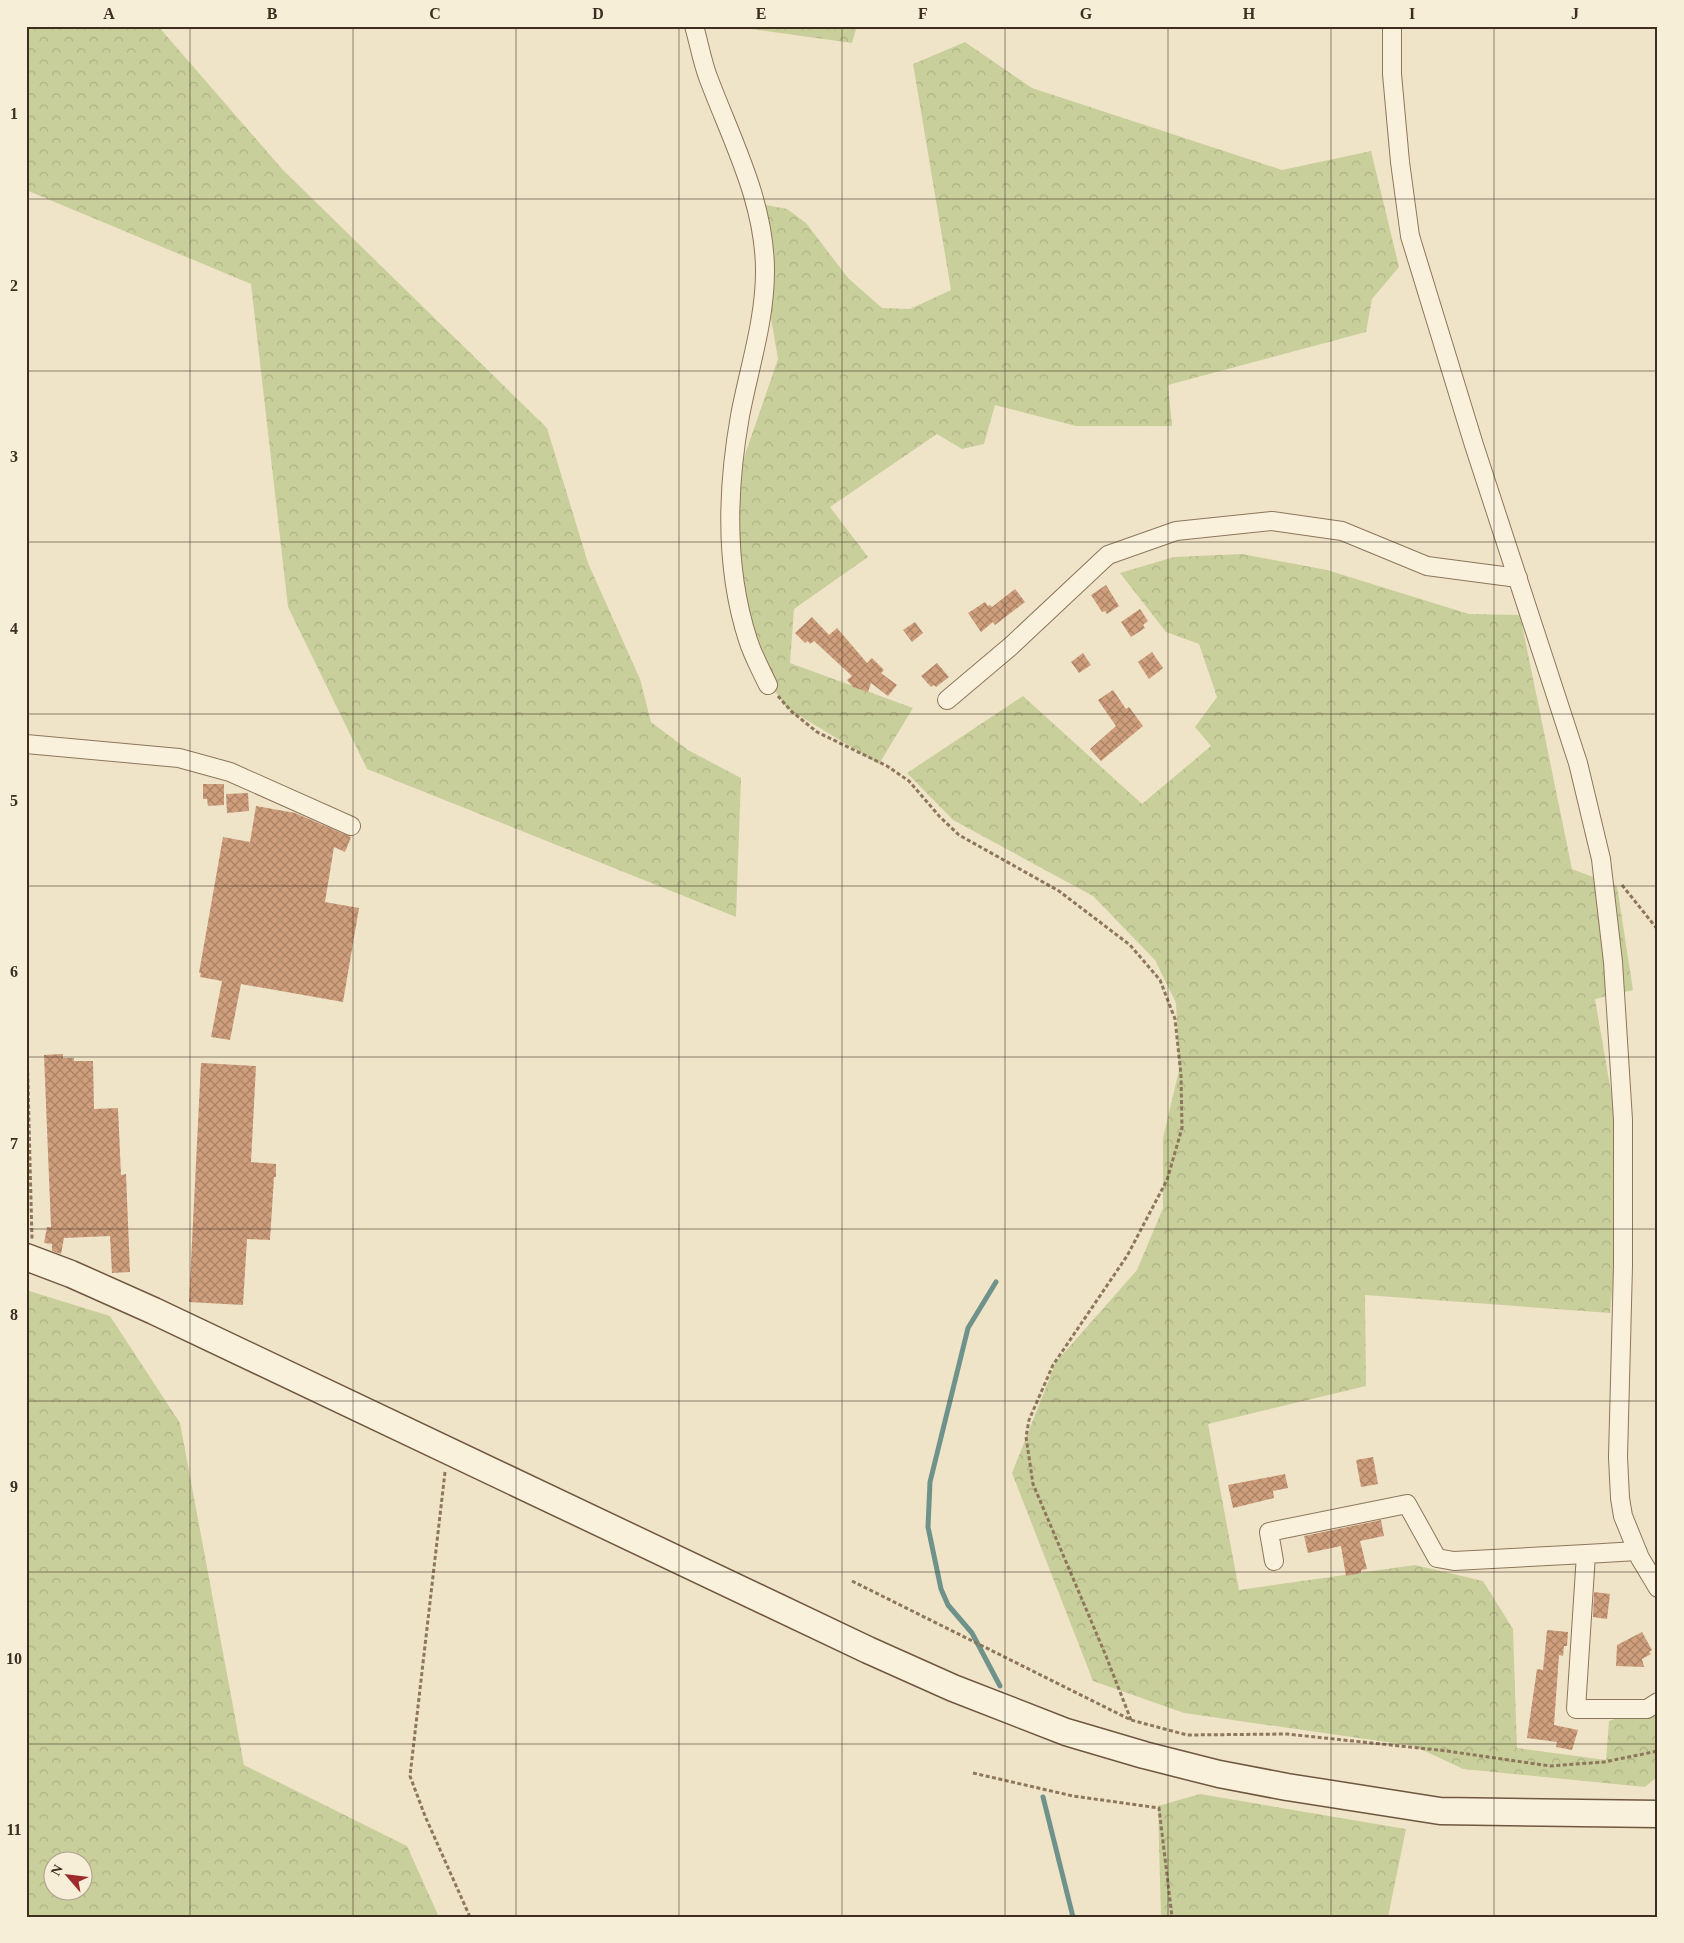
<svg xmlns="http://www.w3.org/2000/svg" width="1684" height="1943" font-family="'Times New Roman',serif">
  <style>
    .forest { fill: url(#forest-crowns); fill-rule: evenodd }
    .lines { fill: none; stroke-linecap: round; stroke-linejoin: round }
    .stream { stroke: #6f938a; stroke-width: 5 }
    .building { fill: url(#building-cross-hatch) }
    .street-casing { stroke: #8d765c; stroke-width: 20 }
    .secondary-casing { stroke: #6f573f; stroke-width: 29 }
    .path { stroke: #8d765c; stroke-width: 3; stroke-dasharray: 4 2.5; stroke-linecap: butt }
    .street { stroke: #faf1dc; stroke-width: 18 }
    .secondary { stroke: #faf1dc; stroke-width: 26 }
    .grid { fill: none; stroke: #3d2e20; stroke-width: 1; stroke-opacity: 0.55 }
    .neatline { fill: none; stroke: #3d2e20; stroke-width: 2 }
    .grid-label { font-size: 16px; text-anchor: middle; font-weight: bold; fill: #3d2e20 }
  </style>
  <defs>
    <pattern id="forest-crowns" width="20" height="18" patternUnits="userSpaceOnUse" patternTransform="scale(1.25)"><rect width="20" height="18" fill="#c9cf9b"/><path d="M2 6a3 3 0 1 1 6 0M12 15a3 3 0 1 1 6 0" fill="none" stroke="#aeb285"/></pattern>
    <pattern id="building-cross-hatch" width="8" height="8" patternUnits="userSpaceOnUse" patternTransform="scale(1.25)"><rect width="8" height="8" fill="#cf9f7d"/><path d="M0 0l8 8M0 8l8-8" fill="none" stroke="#a98266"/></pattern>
  </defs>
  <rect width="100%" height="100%" fill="#f0e4c8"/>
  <g class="forest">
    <path d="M 26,26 L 158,26 L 283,170 L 547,428 L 588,563 L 640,679 L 651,722 L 688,750 L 741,778 L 736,917 L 367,769 L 288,607 L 251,284 L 26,190 Z"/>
    <path d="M 730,26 L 857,26 L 852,43 Z"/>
    <path d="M 965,42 L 1032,88 L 1282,170 L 1371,151 L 1399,267 L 1372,299 L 1366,332 L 1168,385 L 1172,426 L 1076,426 L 995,405 L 984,444 L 962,449 L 937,434 L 830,507 L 868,557 L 794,609 L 790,663 L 913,708 L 879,764 L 787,708 L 762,672 L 723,518 L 778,359 L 755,226 L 766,205 L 787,209 L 806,223 L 848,278 L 882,308 L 910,309 L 951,290 L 913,64 Z"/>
    <path d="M 1242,554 L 1327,570 L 1469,614 L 1520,615 L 1572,869 L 1617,886 L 1633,990 L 1595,999 L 1624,1167 L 1610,1313 L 1365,1295 L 1366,1386 L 1208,1424 L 1239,1590 L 1415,1565 L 1483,1581 L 1513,1629 L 1517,1748 L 1606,1760 L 1609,1721 L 1658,1704 L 1658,1776 L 1645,1787 L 1463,1769 L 1414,1746 L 1184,1713 L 1093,1681 L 1012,1473 L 1056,1362 L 1137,1270 L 1163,1208 L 1163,1138 L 1179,1070 L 1176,1003 L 1155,960 L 1093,896 L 953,820 L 907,773 L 1023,696 L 1142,804 L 1211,746 L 1195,727 L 1217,697 L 1199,644 L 1166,632 L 1120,573 L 1174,557 Z"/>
    <path d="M 26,1290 L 110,1316 L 180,1423 L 244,1765 L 407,1846 L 439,1917 L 26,1917 ZM 82,1860 L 82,1890 L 52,1890 L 52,1860 Z"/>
    <path d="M 1200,1794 L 1406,1829 L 1388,1917 L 1161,1917 L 1158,1806 Z"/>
  </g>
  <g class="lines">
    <g class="stream">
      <path d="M 996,1282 L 968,1328 L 930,1482 L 928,1527 L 941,1589 L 948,1605 L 972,1633 L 1000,1686"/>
      <path d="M 1043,1797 L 1073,1917"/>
    </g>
  </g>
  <g class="building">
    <path d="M 1106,585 L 1119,606 L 1107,614 L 1105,611 L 1102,612 L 1091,595 Z"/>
    <path d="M 1015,589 L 1025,602 L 995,625 L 993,622 L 981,632 L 968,613 L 985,602 L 988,606 L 990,605 L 992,607 Z"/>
    <path d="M 1140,609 L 1148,621 L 1143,625 L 1145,628 L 1131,637 L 1121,622 Z"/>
    <path d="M 812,617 L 829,635 L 837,628 L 867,663 L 872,658 L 884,670 L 881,673 L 897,685 L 888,696 L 871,683 L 868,692 L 853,687 L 847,680 L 852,676 L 814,641 L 810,644 L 808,641 L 805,643 L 795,633 Z"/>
    <path d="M 915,622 L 923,633 L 912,642 L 903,630 Z"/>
    <path d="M 1152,652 L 1163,668 L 1149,679 L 1138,662 Z"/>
    <path d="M 1083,653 L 1091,665 L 1079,673 L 1071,662 Z"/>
    <path d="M 937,663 L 949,677 L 936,687 L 934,685 L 931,687 L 921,676 Z"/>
    <path d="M 1113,690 L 1126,709 L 1129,707 L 1143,726 L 1101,761 L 1090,749 L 1116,726 L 1098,700 Z"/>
    <path d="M 203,784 L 224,784 L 224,805 L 208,806 L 207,799 L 203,799 Z"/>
    <path d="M 248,793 L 249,811 L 227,813 L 226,794 Z"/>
    <path d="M 256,806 L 295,813 L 351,837 L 345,852 L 334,847 L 325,902 L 359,908 L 343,1002 L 241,984 L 230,1040 L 211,1037 L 222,981 L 200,977 L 201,973 L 199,973 L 223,837 L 250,842 Z"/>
    <path d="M 63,1054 L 63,1058 L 74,1058 L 74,1061 L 93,1061 L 94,1109 L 118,1108 L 121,1175 L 126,1174 L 130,1272 L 112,1273 L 110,1236 L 64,1238 L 61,1254 L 52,1251 L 52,1244 L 44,1243 L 47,1227 L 51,1227 L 44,1055 Z"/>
    <path d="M 201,1063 L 256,1066 L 251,1162 L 276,1164 L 276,1177 L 274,1177 L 270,1240 L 247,1239 L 243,1305 L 189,1302 Z"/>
    <path d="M 1373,1457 L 1378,1484 L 1361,1487 L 1356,1460 Z"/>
    <path d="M 1285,1474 L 1288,1488 L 1273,1491 L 1274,1498 L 1233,1508 L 1228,1485 Z"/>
    <path d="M 1381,1520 L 1384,1536 L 1360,1541 L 1367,1569 L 1361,1570 L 1361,1573 L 1346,1576 L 1341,1546 L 1308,1553 L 1304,1536 Z"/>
    <path d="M 1594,1592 L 1610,1594 L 1607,1619 L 1593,1617 Z"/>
    <path d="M 1547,1630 L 1568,1632 L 1567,1646 L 1564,1646 L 1563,1656 L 1559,1655 L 1554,1725 L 1578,1730 L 1572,1750 L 1556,1747 L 1557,1742 L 1527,1738 L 1537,1669 L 1543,1670 Z"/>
    <path d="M 1642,1632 L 1652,1650 L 1649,1652 L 1651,1654 L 1642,1659 L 1644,1667 L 1616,1666 L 1617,1645 Z"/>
  </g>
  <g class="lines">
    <g class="street-casing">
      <g id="street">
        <path d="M 694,26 C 699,43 702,61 708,77 C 732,141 765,202 765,271 C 765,321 749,368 740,416 C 727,489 725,569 748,640 C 753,656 761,670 768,685"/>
        <path d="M 1392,26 L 1392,74 L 1400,162 L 1410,236 L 1474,445 L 1578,763 L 1601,859 L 1613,962 L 1623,1120 L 1623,1266 L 1618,1457 L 1620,1498 L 1623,1516 L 1640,1558 L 1658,1588"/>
        <path d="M 947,700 L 1011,646 L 1108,555 L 1176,531 L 1272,521 L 1342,531 L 1427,566 L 1518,578"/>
        <path d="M 26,744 L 179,758 L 230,772 L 351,826"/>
        <path d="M 1637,1551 L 1586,1554 L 1576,1709 L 1647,1709 L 1658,1702"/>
        <path d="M 1274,1561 L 1269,1532 L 1407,1504 L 1437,1558 L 1454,1561 L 1586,1554"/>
      </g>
    </g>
    <g class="secondary-casing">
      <path id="secondary" d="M 26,1257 L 71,1274 L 154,1311 L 868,1650 L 953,1688 L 1066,1732 L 1144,1755 L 1219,1774 L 1287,1787 L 1440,1811 L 1658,1814"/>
    </g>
    <g class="path">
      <path d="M 778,696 L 791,711 L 817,732 L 887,766 L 909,781 L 940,817 L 959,835 L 1059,891 L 1130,945 L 1160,980 L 1175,1019 L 1181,1075 L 1182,1128 L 1167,1180 L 1127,1256 L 1053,1365 L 1029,1420 L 1026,1437 L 1033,1484 L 1106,1656 L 1131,1720"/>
      <path d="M 1622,885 L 1658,930"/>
      <path d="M 26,1007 L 32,1239"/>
      <path d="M 445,1472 L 410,1776 L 425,1816 L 470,1917"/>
      <path d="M 852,1581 L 1131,1720 L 1187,1735 L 1287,1734 L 1447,1751 L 1550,1766 L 1604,1762 L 1658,1751"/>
      <path d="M 973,1773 L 1073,1796 L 1159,1808 L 1172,1917"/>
    </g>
    <use href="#street" class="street"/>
    <use href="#secondary" class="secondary"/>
  </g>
  <path class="grid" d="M 190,26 L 190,1917M 353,26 L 353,1917M 516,26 L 516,1917M 679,26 L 679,1917M 842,26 L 842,1917M 1005,26 L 1005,1917M 1168,26 L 1168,1917M 1331,26 L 1331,1917M 1494,26 L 1494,1917M 26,199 L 1658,199M 26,371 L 1658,371M 26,542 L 1658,542M 26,714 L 1658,714M 26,886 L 1658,886M 26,1057 L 1658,1057M 26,1229 L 1658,1229M 26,1401 L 1658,1401M 26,1572 L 1658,1572M 26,1744 L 1658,1744"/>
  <rect width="1684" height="1943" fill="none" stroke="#f7eed8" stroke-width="55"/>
  <g transform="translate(68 1876) rotate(298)"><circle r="24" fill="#f7eed8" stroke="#ada18e"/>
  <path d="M0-4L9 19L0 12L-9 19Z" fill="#9e2a2b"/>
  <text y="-8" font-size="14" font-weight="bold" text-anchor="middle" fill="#3d2e20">N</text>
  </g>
  <rect x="28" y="28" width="1628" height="1888" class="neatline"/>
  <g class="grid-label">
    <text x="109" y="19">A</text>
    <text x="272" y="19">B</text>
    <text x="435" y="19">C</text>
    <text x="598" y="19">D</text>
    <text x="761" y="19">E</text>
    <text x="923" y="19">F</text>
    <text x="1086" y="19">G</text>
    <text x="1249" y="19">H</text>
    <text x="1412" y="19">I</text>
    <text x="1575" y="19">J</text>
    <text x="14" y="119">1</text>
    <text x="14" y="291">2</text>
    <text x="14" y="462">3</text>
    <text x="14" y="634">4</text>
    <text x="14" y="806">5</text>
    <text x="14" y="977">6</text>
    <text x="14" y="1149">7</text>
    <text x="14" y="1320">8</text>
    <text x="14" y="1492">9</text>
    <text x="14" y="1664">10</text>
    <text x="14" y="1835">11</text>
  </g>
</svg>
